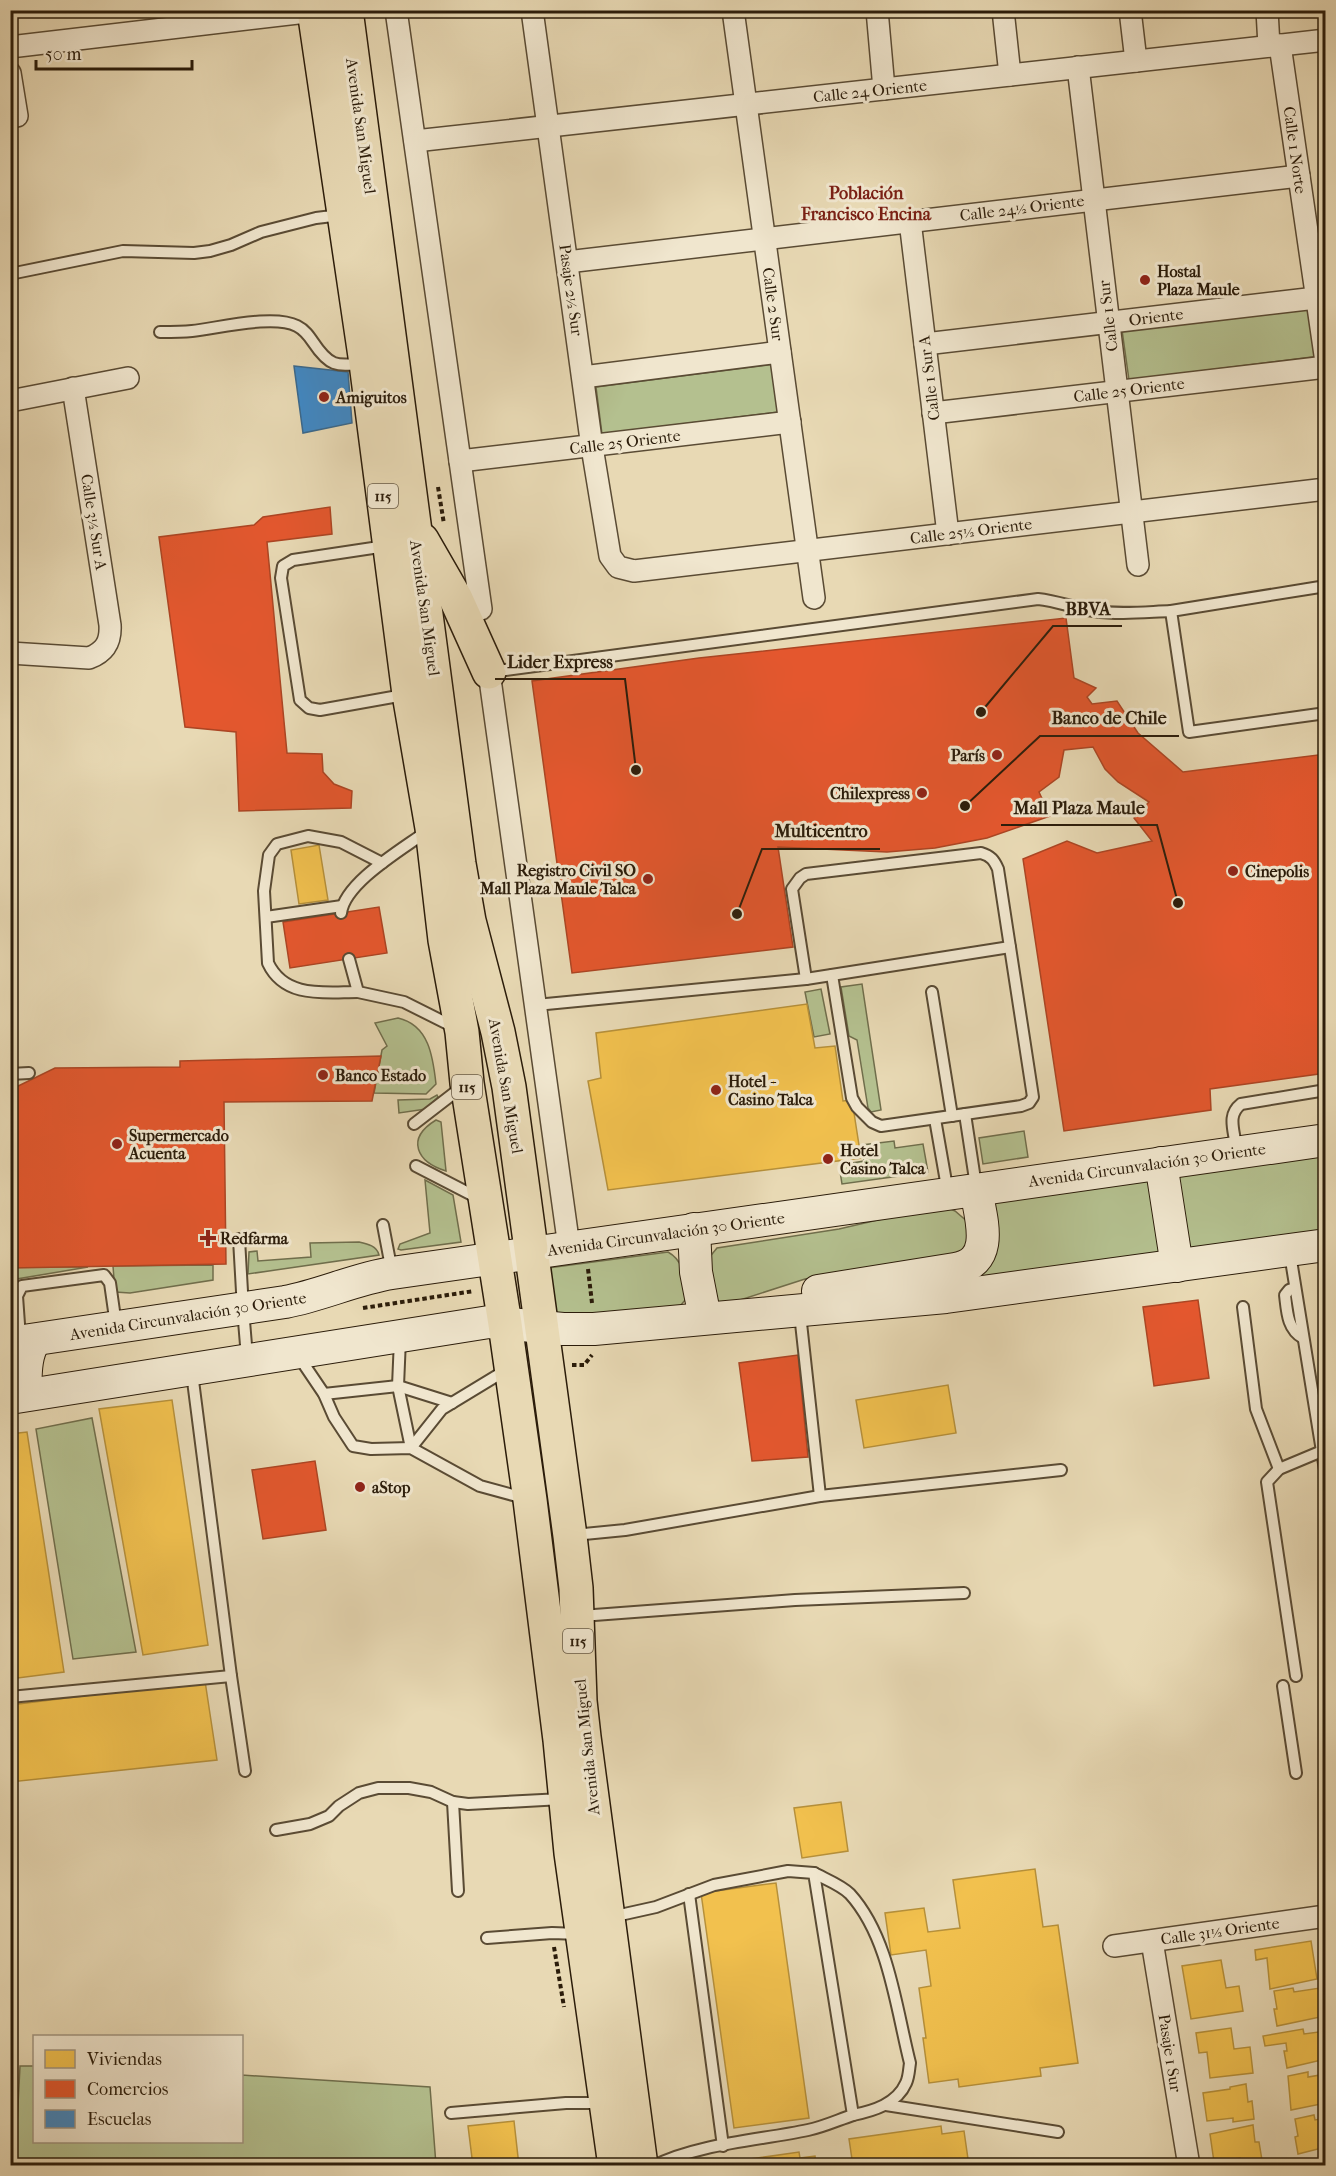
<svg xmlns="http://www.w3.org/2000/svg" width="1336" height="2176" font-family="'IM FELL French Canon',serif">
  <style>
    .green { fill: #b4c08f; stroke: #706e4c; stroke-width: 1.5 }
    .homes { fill: #f2c14e; stroke: #b6903a; stroke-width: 1.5 }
    .shops { fill: #e4572e; stroke: #ac4523; stroke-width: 1.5 }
    .schools { fill: #3f88c5; stroke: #39688d; stroke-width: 1.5 }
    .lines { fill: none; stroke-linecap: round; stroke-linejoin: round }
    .lane-casing { stroke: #5a4b34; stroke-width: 14 }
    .street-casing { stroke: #5a4b34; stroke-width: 24 }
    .secondary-casing { stroke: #2b1c0a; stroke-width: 34 }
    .highway-casing { stroke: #2b1c0a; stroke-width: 36 }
    .path { stroke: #2b1c0a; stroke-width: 4; stroke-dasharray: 4.5 3; stroke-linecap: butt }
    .lane { stroke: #f0e6ce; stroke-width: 10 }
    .street { stroke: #f0e6ce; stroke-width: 21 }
    .secondary { stroke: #f0e6ce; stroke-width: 32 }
    .highway { stroke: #e8d9b4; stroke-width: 33 }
    .poi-dot { fill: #8f2418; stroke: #f0e6ce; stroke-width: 2 }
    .labels { text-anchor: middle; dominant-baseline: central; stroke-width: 6; stroke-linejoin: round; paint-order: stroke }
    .shield { fill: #f0e6ce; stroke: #665945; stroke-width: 1.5 }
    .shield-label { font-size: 15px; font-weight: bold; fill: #2b1c0a }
    .street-label { font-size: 16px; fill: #2b1c0a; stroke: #f0e6ce }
    .poi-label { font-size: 16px; font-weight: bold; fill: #2b1c0a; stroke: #f0e6ce; text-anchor: start }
    .neighbourhood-label { font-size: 18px; font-weight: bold; fill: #7a1f14; stroke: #f0e6ce }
    .leader { fill: none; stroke: #2b1c0a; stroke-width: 2 }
    .callout-dot { fill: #2b1c0a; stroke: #f0e6ce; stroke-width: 2 }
    .callout-label { font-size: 18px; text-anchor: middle; font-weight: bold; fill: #2b1c0a; stroke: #f0e6ce; stroke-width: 6; stroke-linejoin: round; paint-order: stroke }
  </style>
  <rect width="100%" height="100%" fill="#e8d9b4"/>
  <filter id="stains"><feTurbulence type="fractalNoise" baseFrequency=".00333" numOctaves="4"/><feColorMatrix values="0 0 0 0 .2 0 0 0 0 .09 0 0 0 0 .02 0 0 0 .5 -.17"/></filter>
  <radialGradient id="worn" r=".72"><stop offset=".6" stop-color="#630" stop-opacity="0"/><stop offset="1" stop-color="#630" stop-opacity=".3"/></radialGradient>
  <g class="green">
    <path d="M 1314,307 L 1320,356 L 1129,380 L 1122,330 Z"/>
    <path d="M 773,364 L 779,412 L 602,434 L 596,387 Z"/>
    <path d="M 862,984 L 881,1110 L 871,1112 L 868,1108 L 857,1040 L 849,1036 L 841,987 Z"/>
    <path d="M 821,989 L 830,1034 L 814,1037 L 805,992 Z"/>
    <path d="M 398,1018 C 429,1025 433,1057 436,1084 L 426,1094 L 374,1093 L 382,1050 L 387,1046 L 375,1023 Z"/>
    <path d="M 437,1095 L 438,1097 L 426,1109 L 399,1113 L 398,1100 L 430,1099 Z"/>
    <path d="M 436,1120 L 441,1122 L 446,1171 C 417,1162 405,1139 436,1120 Z"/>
    <path d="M 1024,1131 L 1028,1157 L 983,1164 L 979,1138 Z"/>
    <path d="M 894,1141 L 895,1148 L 923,1144 L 928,1172 L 842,1184 L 839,1165 L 864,1161 L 862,1145 Z"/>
    <path d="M 1325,1152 L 1325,1234 L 969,1278 L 993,1197 Z"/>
    <path d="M 425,1180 L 453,1195 L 461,1242 L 401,1250 L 398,1249 L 400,1244 L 430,1233 Z"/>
    <path d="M 942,1205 L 955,1211 L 969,1223 L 966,1253 L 805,1279 L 737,1301 L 716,1302 L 708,1259 L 717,1248 L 839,1229 Z"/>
    <path d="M 359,1242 C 368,1244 377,1246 379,1255 L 248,1274 L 249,1252 L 257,1251 L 258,1261 L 311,1257 L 310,1243 Z"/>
    <path d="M 668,1252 C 686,1262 684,1280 686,1299 L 680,1306 L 555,1320 L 548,1268 Z"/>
    <path d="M 213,1265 L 213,1280 L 130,1293 L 115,1292 L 113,1266 Z"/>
    <path d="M 10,1267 L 88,1267 L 11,1280 L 11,1311 Z"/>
    <path d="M 92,1418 L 136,1652 L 73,1659 L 36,1429 Z"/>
    <path d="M 20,2066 L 34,2066 L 34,2142 L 242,2142 L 242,2075 L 430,2087 L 436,2165 L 15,2165 Z"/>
  </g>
  <g class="homes">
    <path d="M 319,845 L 328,900 L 299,904 L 291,850 Z"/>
    <path d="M 807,1004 L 815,1048 L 835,1046 L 843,1101 L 852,1100 L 861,1158 L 608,1190 L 588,1081 L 601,1078 L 596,1033 Z"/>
    <path d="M 948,1385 L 956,1433 L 864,1448 L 856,1400 Z"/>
    <path d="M 172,1400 L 208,1645 L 143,1655 L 99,1409 Z"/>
    <path d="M 27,1432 L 64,1672 L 10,1679 L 10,1434 Z"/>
    <path d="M 205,1681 L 217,1760 L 10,1782 L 10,1705 Z"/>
    <path d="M 841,1802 L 848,1851 L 802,1858 L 794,1808 Z"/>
    <path d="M 1035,1869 L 1043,1927 L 1058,1925 L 1078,2063 L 1040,2068 L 1041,2076 L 959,2087 L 958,2079 L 929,2083 L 923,2038 L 926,2038 L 919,1988 L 931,1986 L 926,1950 L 891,1955 L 885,1913 L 924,1908 L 928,1932 L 960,1928 L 953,1880 Z"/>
    <path d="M 776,1883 L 809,2118 L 734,2128 L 701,1893 Z"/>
    <path d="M 1311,1941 L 1317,1979 L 1270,1989 L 1267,1958 L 1256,1960 L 1255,1950 Z"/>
    <path d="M 1221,1960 L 1226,1988 L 1239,1986 L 1243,2011 L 1191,2019 L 1182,1966 Z"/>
    <path d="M 1293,1988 L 1294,1992 L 1320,1988 L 1325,2016 L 1277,2026 L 1274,2009 L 1277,2009 L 1274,1991 Z"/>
    <path d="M 1231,2028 L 1234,2049 L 1250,2047 L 1253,2073 L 1210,2078 L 1207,2052 L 1199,2053 L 1196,2033 Z"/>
    <path d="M 1303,2029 L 1304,2034 L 1326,2031 L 1326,2059 L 1287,2068 L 1284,2051 L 1287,2051 L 1286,2043 L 1265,2046 L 1263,2036 Z"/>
    <path d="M 1308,2072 L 1308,2077 L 1326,2074 L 1326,2103 L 1291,2110 L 1288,2076 Z"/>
    <path d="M 1246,2084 L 1248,2102 L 1252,2101 L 1254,2119 L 1233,2122 L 1233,2118 L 1207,2121 L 1203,2093 L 1230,2089 L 1230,2087 Z"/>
    <path d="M 1314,2115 L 1315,2120 L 1326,2118 L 1326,2147 L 1298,2154 L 1295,2137 L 1298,2136 L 1295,2119 Z"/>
    <path d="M 514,2121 L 519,2166 L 473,2166 L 468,2126 Z"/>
    <path d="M 1253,2125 L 1255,2142 L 1259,2142 L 1262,2160 L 1241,2163 L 1240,2158 L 1214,2162 L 1210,2134 Z"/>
    <path d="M 941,2126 L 942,2134 L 964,2131 L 969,2166 L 853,2166 L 849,2139 Z"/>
    <path d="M 799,2152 L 800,2158 L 815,2156 L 816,2166 L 738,2166 L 737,2161 Z"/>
    <path d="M 1321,2160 L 1321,2165 L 1326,2166 L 1302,2166 L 1301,2163 Z"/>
  </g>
  <g class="shops">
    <path d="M 330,507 L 332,534 L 267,542 L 287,753 L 322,754 L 323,772 L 334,784 L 352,791 L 351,808 L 239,811 L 236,732 L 185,727 L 159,537 L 254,525 L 263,517 Z"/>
    <path d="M 1066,618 L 1074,678 L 1096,688 L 1087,697 L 1092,704 L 1117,701 L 1138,733 L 1183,772 L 1326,754 L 1326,1073 L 1210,1089 L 1211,1110 L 1064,1131 L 1023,859 L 1067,841 L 1097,853 L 1152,841 L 1134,818 L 1149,802 L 1118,782 L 1105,769 L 1093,747 L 1064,750 L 1059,777 L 1039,792 L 1050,816 L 987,838 L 935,848 L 887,852 L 778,847 L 793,947 L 572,973 L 532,681 L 699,658 Z"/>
    <path d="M 379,907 L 387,953 L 290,968 L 283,922 Z"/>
    <path d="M 381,1056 L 372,1101 L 224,1102 L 226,1264 L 11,1268 L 10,1090 L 55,1068 L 180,1067 L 180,1061 Z"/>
    <path d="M 1198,1300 L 1209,1378 L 1154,1386 L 1143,1307 Z"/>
    <path d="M 798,1355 L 808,1457 L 752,1461 L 739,1363 Z"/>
    <path d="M 315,1461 L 326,1530 L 263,1539 L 252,1470 Z"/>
  </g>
  <path class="schools" d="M 294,366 L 348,372 L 352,423 L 303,433 Z"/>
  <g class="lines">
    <g class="lane-casing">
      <g id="lane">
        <path d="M 10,274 L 123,251 L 194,253 L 210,251 L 231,245 L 261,232 L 316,218 L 341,215"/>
        <path d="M 160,332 C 171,332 182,332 192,331 C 219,328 274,314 297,326 C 305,330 309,336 313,342 C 329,366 336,367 363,363"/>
        <path d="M 386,546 L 293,560 L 283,566 L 281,578 L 300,700 L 309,708 L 320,710 L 404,695"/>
        <path d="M 1326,586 L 1171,611 L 1189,732 L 1326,713"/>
        <path d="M 490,672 L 1038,599 C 1057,601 1075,608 1094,611 C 1119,615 1145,612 1171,611"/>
        <path d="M 341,913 C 345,882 403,849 427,831"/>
        <path d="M 266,917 L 342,906"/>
        <path d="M 349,959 L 358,992 L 404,1002 L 454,1027"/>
        <path d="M 806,979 L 792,889 L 800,878 L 806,874 L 981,853 C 991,856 994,860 998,869 L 1033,1097 L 1029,1103 L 1021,1106 L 881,1126 L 872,1122 L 857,1107 L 852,1098 L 832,975"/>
        <path d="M 358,992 C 325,992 285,999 268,963 L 264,891 L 269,855 L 277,844 L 308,836 L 341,842 L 382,863"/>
        <path d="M 932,992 L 952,1116"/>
        <path d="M 536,1005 L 806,979 L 1010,947"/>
        <path d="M 10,1074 L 29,1073"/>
        <path d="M 965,1114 L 976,1186"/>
        <path d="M 935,1119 L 948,1193"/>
        <path d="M 414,1124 L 462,1087"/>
        <path d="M 1236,1149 C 1235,1131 1226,1116 1241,1104 L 1326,1090"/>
        <path d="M 416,1166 L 480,1199"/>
        <path d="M 383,1225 L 392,1272"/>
        <path d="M 239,1239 L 243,1309 L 247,1357"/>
        <path d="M 1290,1254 L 1326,1476"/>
        <path d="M 1295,1288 L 1289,1290 L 1285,1295 C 1287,1311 1287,1329 1303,1338"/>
        <path d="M 1243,1307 L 1256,1409 L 1279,1469"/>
        <path d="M 800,1314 L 820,1496"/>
        <path d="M 20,1338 L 17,1296 L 22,1286 L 104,1275 L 110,1283 L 116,1325"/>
        <path d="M 400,1339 L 398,1386 L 411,1448"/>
        <path d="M 299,1357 L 324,1394 L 334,1417 L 353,1446 L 371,1449 L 411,1448 L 480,1486 L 524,1498"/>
        <path d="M 192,1373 L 231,1676 L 245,1771"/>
        <path d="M 324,1394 L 398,1386 L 452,1403"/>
        <path d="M 411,1448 L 442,1409 L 498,1375 L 508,1374"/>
        <path d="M 574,1535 L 625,1530 L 820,1496 L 1061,1470"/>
        <path d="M 581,1616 L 795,1600 L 964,1593"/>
        <path d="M 1296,1676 L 1267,1482 L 1279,1469 L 1322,1451"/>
        <path d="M 1283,1686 L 1296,1773"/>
        <path d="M 10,1697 L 231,1676"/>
        <path d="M 453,1802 L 458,1891"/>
        <path d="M 276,1830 L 310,1824 L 329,1816 L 339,1806 L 359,1793 L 378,1788 L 409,1788 L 431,1792 L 453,1802 L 468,1804 L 562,1799"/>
        <path d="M 814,1873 C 825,1879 841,1885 850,1894 C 889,1937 896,2008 910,2063 C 909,2069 909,2077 906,2083 C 897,2104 873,2111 853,2115"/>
        <path d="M 689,1894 L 723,2146"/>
        <path d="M 611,1917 L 656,1907 L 714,1885 L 788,1871 L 814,1873 L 853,2115 C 838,2120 823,2127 808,2130 C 761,2140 696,2144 654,2166"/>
        <path d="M 487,1938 L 552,1933 L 579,1934"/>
        <path d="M 886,2105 L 1058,2132"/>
        <path d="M 451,2113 L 566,2103 L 603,2103"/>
      </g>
    </g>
    <g class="street-casing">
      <g id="street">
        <path d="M 396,10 L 481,609"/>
        <path d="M 532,10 L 592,447 L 610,556 L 618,567 L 634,571 L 1326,489"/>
        <path d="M 733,10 L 814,598"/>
        <path d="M 877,10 L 884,89"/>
        <path d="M 1003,10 L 1010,75"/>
        <path d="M 1130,10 L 1136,61"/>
        <path d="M 1267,10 L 1269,46"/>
        <path d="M 1280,45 L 1326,362"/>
        <path d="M 10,47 L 315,11"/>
        <path d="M 1078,67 L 1138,565"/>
        <path d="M 10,73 L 17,116"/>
        <path d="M 415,141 L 1326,40"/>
        <path d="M 910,221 L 948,534"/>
        <path d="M 567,262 L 1299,176"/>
        <path d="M 925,344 L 1316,298"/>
        <path d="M 583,377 L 780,352"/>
        <path d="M 10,401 L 128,378"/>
        <path d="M 933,413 L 1326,367"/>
        <path d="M 460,461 L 790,422"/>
        <path d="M 10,653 L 89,658 C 105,652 111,642 110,625 L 73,388"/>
        <path d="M 489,672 L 569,1247"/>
        <path d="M 1152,1941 L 1189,2166"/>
        <path d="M 1114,1946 L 1326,1916"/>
      </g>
    </g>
    <g class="secondary-casing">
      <g id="secondary">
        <path d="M 1161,1163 L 1177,1266"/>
        <path d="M 694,1229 L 696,1272 L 705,1318"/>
        <path d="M 818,1291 L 955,1269 C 996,1262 981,1219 976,1190"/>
        <path d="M 10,1343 L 285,1302 C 322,1295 355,1279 392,1273 L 1326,1140"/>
        <path d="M 25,1395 C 26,1377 24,1356 35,1340"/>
        <path d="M 10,1398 L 489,1322 L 563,1329 L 594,1329 L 946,1297 L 1326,1245"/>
      </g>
    </g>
    <g class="highway-casing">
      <g id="highway">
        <path d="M 314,10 L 366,363 L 409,694 L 432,828 L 445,940 L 462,1032 L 467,1083 L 505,1324 L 530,1500 L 560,1740 L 571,1853 L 615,2166"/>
        <path d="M 346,10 L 459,864 L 469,921 L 498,1032 L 509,1087 L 570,1536 L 576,1588 L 580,1701 L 584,1737 L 641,2166"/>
        <path d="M 422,540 L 456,599 L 489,672"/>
      </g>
    </g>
    <g class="path">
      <path d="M 438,487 L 444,524"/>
      <path d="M 588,1269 L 592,1303"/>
      <path d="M 363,1308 L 474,1291"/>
      <path d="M 572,1365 L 584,1365 L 592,1355"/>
      <path d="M 554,1947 L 564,2007"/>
    </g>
    <use href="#lane" class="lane"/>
    <use href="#street" class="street"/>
    <use href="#secondary" class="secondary"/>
    <use href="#highway" class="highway"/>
  </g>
  <g class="poi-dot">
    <circle cx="1145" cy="280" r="6"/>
    <circle cx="324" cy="397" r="6"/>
    <circle cx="997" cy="755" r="6"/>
    <circle cx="922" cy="793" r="6"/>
    <circle cx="1233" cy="871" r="6"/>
    <circle cx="648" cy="879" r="6"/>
    <circle cx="323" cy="1075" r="6"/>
    <circle cx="716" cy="1090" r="6"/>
    <circle cx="117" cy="1144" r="6"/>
    <circle cx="828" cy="1159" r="6"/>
    <path d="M205 1229h6v6h6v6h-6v6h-6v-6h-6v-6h6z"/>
    <circle cx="360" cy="1487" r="6"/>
  </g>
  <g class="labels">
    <g class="shield">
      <rect x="368" y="484" width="30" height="24" rx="4.5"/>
      <rect x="452" y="1075" width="30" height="24" rx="4.5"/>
      <rect x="563" y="1629" width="30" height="24" rx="4.5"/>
    </g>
    <g class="shield-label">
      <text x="383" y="496">115</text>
      <text x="467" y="1087">115</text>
      <text x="578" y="1641">115</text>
    </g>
    <g class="street-label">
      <text transform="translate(870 91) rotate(-6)">Calle 24 Oriente</text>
      <text transform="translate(361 126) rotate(82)">Avenida San Miguel</text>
      <text transform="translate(1295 150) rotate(82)">Calle 1 Norte</text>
      <text transform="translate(1022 208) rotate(-7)">Calle 24½ Oriente</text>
      <text transform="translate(571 290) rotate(82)">Pasaje 2½ Sur</text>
      <text transform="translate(773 304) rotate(82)">Calle 2 Sur</text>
      <text transform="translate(1108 316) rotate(-97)">Calle 1 Sur</text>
      <text transform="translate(1156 317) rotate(-7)">Oriente</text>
      <text transform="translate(929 378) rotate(-97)">Calle 1 Sur A</text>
      <text transform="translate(1129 390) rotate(-7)">Calle 25 Oriente</text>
      <text transform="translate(625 442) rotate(-7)">Calle 25 Oriente</text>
      <text transform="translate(94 522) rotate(81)">Calle 3½ Sur A</text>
      <text transform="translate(971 531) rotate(-7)">Calle 25½ Oriente</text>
      <text transform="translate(425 608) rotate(82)">Avenida San Miguel</text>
      <text transform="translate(506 1086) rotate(80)">Avenida San Miguel</text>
      <text transform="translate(1147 1165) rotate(-8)">Avenida Circunvalación 30 Oriente</text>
      <text transform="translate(666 1234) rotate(-8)">Avenida Circunvalación 30 Oriente</text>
      <text transform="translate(188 1316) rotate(-9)">Avenida Circunvalación 30 Oriente</text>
      <text transform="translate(587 1747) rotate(-96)">Avenida San Miguel</text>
      <text transform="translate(1220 1931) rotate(-8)">Calle 31½ Oriente</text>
      <text transform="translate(1170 2053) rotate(81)">Pasaje 1 Sur</text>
    </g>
    <g class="poi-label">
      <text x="1157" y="271">Hostal<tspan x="1157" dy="18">Plaza Maule</tspan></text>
      <text x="336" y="397">Amiguitos</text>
      <text x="985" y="755" text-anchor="end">París</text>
      <text x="910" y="793" text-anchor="end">Chilexpress</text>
      <text x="636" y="870" text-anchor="end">Registro Civil SO<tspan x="636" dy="18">Mall Plaza Maule Talca</tspan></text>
      <text x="1245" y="871">Cinepolis</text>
      <text x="335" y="1075">Banco Estado</text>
      <text x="728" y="1081">Hotel -<tspan x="728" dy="18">Casino Talca</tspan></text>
      <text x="129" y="1135">Supermercado<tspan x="129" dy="18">Acuenta</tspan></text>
      <text x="840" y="1150">Hotel<tspan x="840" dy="18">Casino Talca</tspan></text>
      <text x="220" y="1238">Redfarma</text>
      <text x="372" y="1487">aStop</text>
    </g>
    <g class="neighbourhood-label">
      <text x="866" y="193">Población<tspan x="866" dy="21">Francisco Encina</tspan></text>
    </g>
  </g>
  <path class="leader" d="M981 712L1053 626H1122M636 770L625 679H495M965 806L1040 736H1179M1178 903L1157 825H1001M737 914L762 849H880"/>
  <g class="callout-dot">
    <circle cx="981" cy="712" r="6"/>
    <circle cx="636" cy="770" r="6"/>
    <circle cx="965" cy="806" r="6"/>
    <circle cx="1178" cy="903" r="6"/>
    <circle cx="737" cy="914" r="6"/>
  </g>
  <g class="callout-label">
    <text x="1088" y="615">BBVA</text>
    <text x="560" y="668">Lider Express</text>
    <text x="1109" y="724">Banco de Chile</text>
    <text x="1079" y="814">Mall Plaza Maule</text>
    <text x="821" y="837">Multicentro</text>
  </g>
  <rect width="1336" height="2176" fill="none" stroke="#e8d9b4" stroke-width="36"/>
  <rect x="12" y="12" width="1312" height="2152" fill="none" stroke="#2b1c0a" stroke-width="3"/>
  <rect x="18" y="18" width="1300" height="2140" fill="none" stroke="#2b1c0a" stroke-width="1.5"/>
  <rect x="33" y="2035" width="210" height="108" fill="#f0e6ce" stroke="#a19580" stroke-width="1.5"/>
  <rect x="45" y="2050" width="30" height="18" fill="#f2c14e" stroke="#a19580" stroke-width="1.5"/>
  <text x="87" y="2065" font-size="18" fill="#2b1c0a">Viviendas</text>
  <rect x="45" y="2080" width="30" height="18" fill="#e4572e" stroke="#a19580" stroke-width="1.5"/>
  <text x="87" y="2095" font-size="18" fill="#2b1c0a">Comercios</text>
  <rect x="45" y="2110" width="30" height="18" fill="#3f88c5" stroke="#a19580" stroke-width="1.5"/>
  <text x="87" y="2125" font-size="18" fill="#2b1c0a">Escuelas</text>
  <path d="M36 60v9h156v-9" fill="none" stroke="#2b1c0a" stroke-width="3"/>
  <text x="45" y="60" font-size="18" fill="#2b1c0a" stroke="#f0e6ce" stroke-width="4.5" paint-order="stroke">50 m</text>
  <rect width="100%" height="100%" filter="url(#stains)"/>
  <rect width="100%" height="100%" fill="url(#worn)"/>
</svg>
